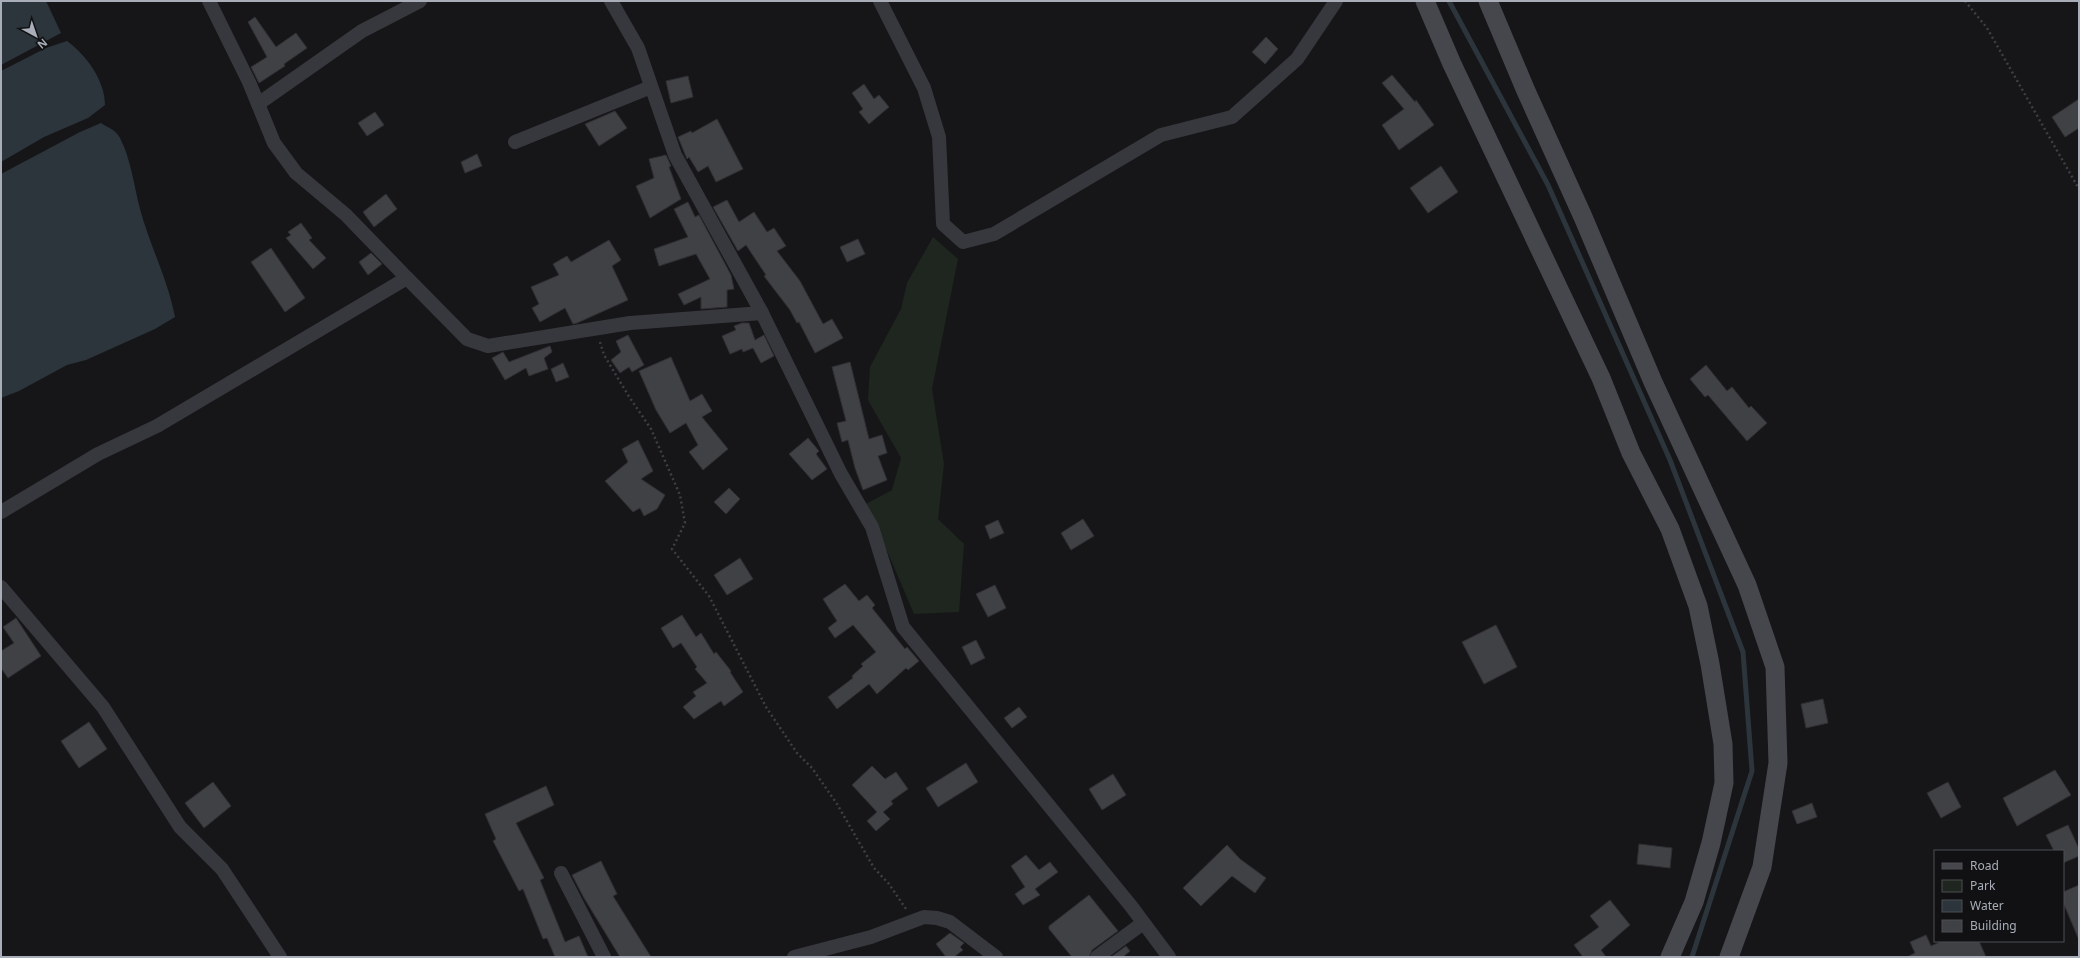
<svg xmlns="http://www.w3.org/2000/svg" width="2080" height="958" font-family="'Noto Sans',sans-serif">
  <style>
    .green { fill: #1e261f }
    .water { fill: #2c353c }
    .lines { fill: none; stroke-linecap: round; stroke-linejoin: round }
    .stream { stroke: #2c353c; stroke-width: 5 }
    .building { fill: #404145; stroke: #303034 }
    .path { stroke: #3d3f44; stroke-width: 2.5; stroke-dasharray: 2 3; stroke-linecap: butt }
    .minor { stroke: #37383d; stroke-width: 14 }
    .secondary { stroke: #45474d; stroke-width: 19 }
  </style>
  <rect width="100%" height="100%" fill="#161618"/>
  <path class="green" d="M 933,237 L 958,259 L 932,389 L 944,464 L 938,519 L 964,544 L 959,612 L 914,614 L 888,553 L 864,505 L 892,490 L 901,458 L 868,400 L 870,367 L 901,309 L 907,283 Z"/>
  <g class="water">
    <path d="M 1,1 L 46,1 L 61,33 L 1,65 Z"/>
    <path d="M 67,41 C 86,55 105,80 105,105 L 88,118 L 44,137 L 1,162 L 1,71 L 46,48 Z"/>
    <path d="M 101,123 C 108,128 115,129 120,138 C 131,159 134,186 140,209 C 150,246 168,280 175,317 L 155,329 L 86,360 L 67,365 L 19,391 L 1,398 L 1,174 L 80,132 Z"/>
  </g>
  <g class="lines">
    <path class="stream" d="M 1449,1 L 1548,185 L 1670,460 L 1743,652 L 1752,771 L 1692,957"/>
  </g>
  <g class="building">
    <path d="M 255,17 L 276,47 L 296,33 L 307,48 L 284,64 L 285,66 L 259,83 L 251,67 L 267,57 L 248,22 Z"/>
    <path d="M 1266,37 L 1278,49 L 1265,64 L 1252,52 Z"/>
    <path d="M 1392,75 L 1415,102 L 1416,100 L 1434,125 L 1399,150 L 1382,125 L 1404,109 L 1382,83 Z"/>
    <path d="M 688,76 L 693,97 L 671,103 L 666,81 Z"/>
    <path d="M 864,84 L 874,99 L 879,95 L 889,107 L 869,124 L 859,112 L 863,109 L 852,93 Z"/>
    <path d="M 2079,99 L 2079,128 L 2065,137 L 2052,117 Z"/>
    <path d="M 615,111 L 627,128 L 599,146 L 585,124 Z"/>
    <path d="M 375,112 L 384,125 L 367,136 L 358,123 Z"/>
    <path d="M 717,119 L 743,169 L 716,182 L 708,166 L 698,172 L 689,157 L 687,159 L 678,137 L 691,131 L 692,133 Z"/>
    <path d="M 477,154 L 482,166 L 465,173 L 461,162 Z"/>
    <path d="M 666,155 L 671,166 L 669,167 L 681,199 L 650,218 L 636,186 L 654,178 L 649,159 Z"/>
    <path d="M 1441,166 L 1458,192 L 1428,213 L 1410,188 Z"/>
    <path d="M 386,194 L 397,209 L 374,227 L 363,212 Z"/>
    <path d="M 727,200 L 739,222 L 754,212 L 767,232 L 774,228 L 786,246 L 777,251 L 800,281 L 823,324 L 832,319 L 843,338 L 815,353 L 799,322 L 797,323 L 790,310 L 764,276 L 766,275 L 746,245 L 738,251 L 713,207 Z"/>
    <path d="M 688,202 L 695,217 L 699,215 L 731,275 L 734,289 L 727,290 L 727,307 L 701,309 L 701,297 L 684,305 L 678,294 L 710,279 L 696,254 L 659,266 L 654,249 L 688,237 L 674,209 Z"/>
    <path d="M 301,223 L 312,238 L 309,240 L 326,258 L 313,269 L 286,238 L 291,235 L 288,232 Z"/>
    <path d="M 858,239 L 865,254 L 847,262 L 840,247 Z"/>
    <path d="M 609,240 L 621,260 L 612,266 L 628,300 L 577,323 L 573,324 L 565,308 L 540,322 L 532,308 L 539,304 L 531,287 L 559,275 L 553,264 L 567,256 L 571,262 Z"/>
    <path d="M 271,248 L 305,298 L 285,312 L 251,262 Z"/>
    <path d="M 371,253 L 382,264 L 368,275 L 359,262 Z"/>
    <path d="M 742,323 L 749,323 L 755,340 L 764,335 L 774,356 L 761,363 L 753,348 L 743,352 L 742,349 L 730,354 L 722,336 L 736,330 L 734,326 Z"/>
    <path d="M 628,335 L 644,365 L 632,372 L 629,367 L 620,373 L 611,360 L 621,352 L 616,341 Z"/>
    <path d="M 550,346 L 552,352 L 544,358 L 548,369 L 529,376 L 526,368 L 505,380 L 492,358 L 503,352 L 509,362 Z"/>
    <path d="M 671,357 L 690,401 L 702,394 L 712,411 L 702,417 L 728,449 L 703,470 L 689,452 L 698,445 L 686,423 L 670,433 L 656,410 L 639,371 Z"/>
    <path d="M 850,362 L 869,439 L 882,435 L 887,453 L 878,456 L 887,480 L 863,490 L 855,468 L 848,440 L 842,442 L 837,423 L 846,421 L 832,367 Z"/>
    <path d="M 563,363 L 569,377 L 556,382 L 551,369 Z"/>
    <path d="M 1706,365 L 1727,391 L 1732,387 L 1749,408 L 1751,406 L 1767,423 L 1747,441 L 1708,395 L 1705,397 L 1690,379 Z"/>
    <path d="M 808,438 L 819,451 L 816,454 L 827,469 L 812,480 L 789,454 Z"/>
    <path d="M 638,440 L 653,471 L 641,479 L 665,495 L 657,509 L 644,516 L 640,508 L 633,512 L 605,481 L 628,462 L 622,449 Z"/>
    <path d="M 729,488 L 740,499 L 726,514 L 714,502 Z"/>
    <path d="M 1083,519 L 1094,536 L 1071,550 L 1061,533 Z"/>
    <path d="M 998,520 L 1004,533 L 990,539 L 985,526 Z"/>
    <path d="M 740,558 L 753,579 L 727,595 L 714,575 Z"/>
    <path d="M 845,584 L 859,601 L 867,595 L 875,605 L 872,608 L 905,649 L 907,647 L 919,661 L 908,670 L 906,668 L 877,694 L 869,684 L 837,709 L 828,697 L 853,678 L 852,676 L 863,666 L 861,664 L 876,652 L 853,625 L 835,638 L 828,628 L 837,621 L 823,599 Z"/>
    <path d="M 995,585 L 1006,608 L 988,617 L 976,594 Z"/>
    <path d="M 682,615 L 696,637 L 701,633 L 714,654 L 716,652 L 731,671 L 730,672 L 743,692 L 724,706 L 721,701 L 694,719 L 683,707 L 696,696 L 693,692 L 707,683 L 695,669 L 697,667 L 681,643 L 673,648 L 661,628 Z"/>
    <path d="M 16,618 L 41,656 L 8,678 L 1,668 L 1,651 L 14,643 L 3,627 Z"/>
    <path d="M 1496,625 L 1517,667 L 1484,684 L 1462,642 Z"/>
    <path d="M 976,640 L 985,658 L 971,665 L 962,647 Z"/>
    <path d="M 1823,699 L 1828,723 L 1806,728 L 1801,704 Z"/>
    <path d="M 1019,707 L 1027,717 L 1012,728 L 1004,718 Z"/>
    <path d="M 89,722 L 107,749 L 79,768 L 61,741 Z"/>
    <path d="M 966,763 L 978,782 L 938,807 L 926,788 Z"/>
    <path d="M 872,766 L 885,779 L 896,772 L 908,789 L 891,801 L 893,804 L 883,812 L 890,819 L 876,831 L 867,821 L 877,812 L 852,785 Z"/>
    <path d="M 2055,770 L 2071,795 L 2017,826 L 2003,798 Z"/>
    <path d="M 1113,774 L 1126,795 L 1102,810 L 1089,789 Z"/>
    <path d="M 213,782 L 231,806 L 204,828 L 185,803 Z"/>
    <path d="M 1948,782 L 1961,807 L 1941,818 L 1927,793 Z"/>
    <path d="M 546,786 L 554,805 L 516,823 L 544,878 L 540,880 L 565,942 L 579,936 L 588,957 L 555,957 L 547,938 L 543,939 L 523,889 L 519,891 L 493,841 L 496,839 L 485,814 Z"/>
    <path d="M 1812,803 L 1817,817 L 1797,824 L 1792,811 Z"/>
    <path d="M 2068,825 L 2079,849 L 2079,856 L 2063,863 L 2063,851 L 2054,851 L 2046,835 Z"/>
    <path d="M 1639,844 L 1672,848 L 1670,868 L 1637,864 Z"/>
    <path d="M 1227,845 L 1240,859 L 1266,878 L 1255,893 L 1232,876 L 1201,906 L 1183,888 Z"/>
    <path d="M 1026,855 L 1039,870 L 1050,862 L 1058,872 L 1035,889 L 1040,895 L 1023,905 L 1015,894 L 1025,887 L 1011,866 Z"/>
    <path d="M 601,861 L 617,894 L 613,896 L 651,957 L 620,957 L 584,898 L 572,875 Z"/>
    <path d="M 2079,885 L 2079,940 L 2063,902 L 2063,892 Z"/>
    <path d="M 1089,895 L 1118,931 L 1092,950 L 1089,957 L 1072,957 L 1049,929 L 1049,926 Z"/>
    <path d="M 1610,900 L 1630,925 L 1601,950 L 1606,957 L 1583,957 L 1574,945 L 1599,927 L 1590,916 Z"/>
    <path d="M 950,933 L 964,943 L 960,947 L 963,950 L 954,957 L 946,957 L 936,944 Z"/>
    <path d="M 1926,935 L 1931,946 L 1942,941 L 1979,941 L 1986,957 L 1907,957 L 1915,953 L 1910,942 Z"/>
    <path d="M 1126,946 L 1130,951 L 1123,957 L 1111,957 Z"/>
  </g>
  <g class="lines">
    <g class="path">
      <path d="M 1965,1 L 1987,28 L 2079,189"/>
      <path d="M 600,342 L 604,355 L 628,395 L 651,429 L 680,495 L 685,523 L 672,549 L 709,596 L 766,707 L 797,753 L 812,768 L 837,804 L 874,868 L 889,884 L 906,909"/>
    </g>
    <g class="minor">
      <path d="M 209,1 L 249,82 L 274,143 L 296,173 L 346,215 L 407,278"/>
      <path d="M 611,1 L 638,48 L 675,155 L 762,313"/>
      <path d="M 880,1 L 924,88 L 939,137 L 943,224 L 963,242 L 994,234 L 1161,135 L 1232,117 L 1297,59 L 1336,1"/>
      <path d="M 258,104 L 362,31 L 420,1"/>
      <path d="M 515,142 L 651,87"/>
      <path d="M 1,512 L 98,454 L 157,426 L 407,278 L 467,339 L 488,346 L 630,323 L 762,313 L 841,474 L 872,527 L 903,627 L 1131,906 L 1169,957"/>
      <path d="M 1,587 L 103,707 L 180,827 L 222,869 L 280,957"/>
      <path d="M 561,873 L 604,957"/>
      <path d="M 794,957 L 871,937 L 924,917 L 937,918 L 950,922 L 996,957"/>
      <path d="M 1097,957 L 1143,923"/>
    </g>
    <g class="secondary">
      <path d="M 1425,1 L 1452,64 L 1601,378 L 1631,453 L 1670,529 L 1698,606 L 1710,664 L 1723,744 L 1724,783 L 1711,843 L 1694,902 L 1670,957"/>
      <path d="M 1488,1 L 1526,91 L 1583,217 L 1653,382 L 1747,585 L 1775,667 L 1778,763 L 1762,867 L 1729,957"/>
    </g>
  </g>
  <rect width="2080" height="958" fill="none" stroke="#a8adb8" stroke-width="4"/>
  <rect x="1934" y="850" width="130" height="92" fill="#111113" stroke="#4d4f55"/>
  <rect x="1942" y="863" width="20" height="6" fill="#45474d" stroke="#4d4f55"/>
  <text x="1970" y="870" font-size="12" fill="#a8adb8">Road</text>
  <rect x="1942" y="880" width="20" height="12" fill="#1e261f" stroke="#4d4f55"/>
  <text x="1970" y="890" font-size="12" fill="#a8adb8">Park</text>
  <rect x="1942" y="900" width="20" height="12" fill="#2c353c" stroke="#4d4f55"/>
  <text x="1970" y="910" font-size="12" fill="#a8adb8">Water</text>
  <rect x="1942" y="920" width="20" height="12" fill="#404145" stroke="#4d4f55"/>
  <text x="1970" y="930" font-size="12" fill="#a8adb8">Building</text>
  <g transform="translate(36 36) rotate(140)" stroke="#111113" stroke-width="3" paint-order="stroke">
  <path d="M0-3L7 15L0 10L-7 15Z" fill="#a8adb8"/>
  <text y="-6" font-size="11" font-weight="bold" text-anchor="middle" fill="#a8adb8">N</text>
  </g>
</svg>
